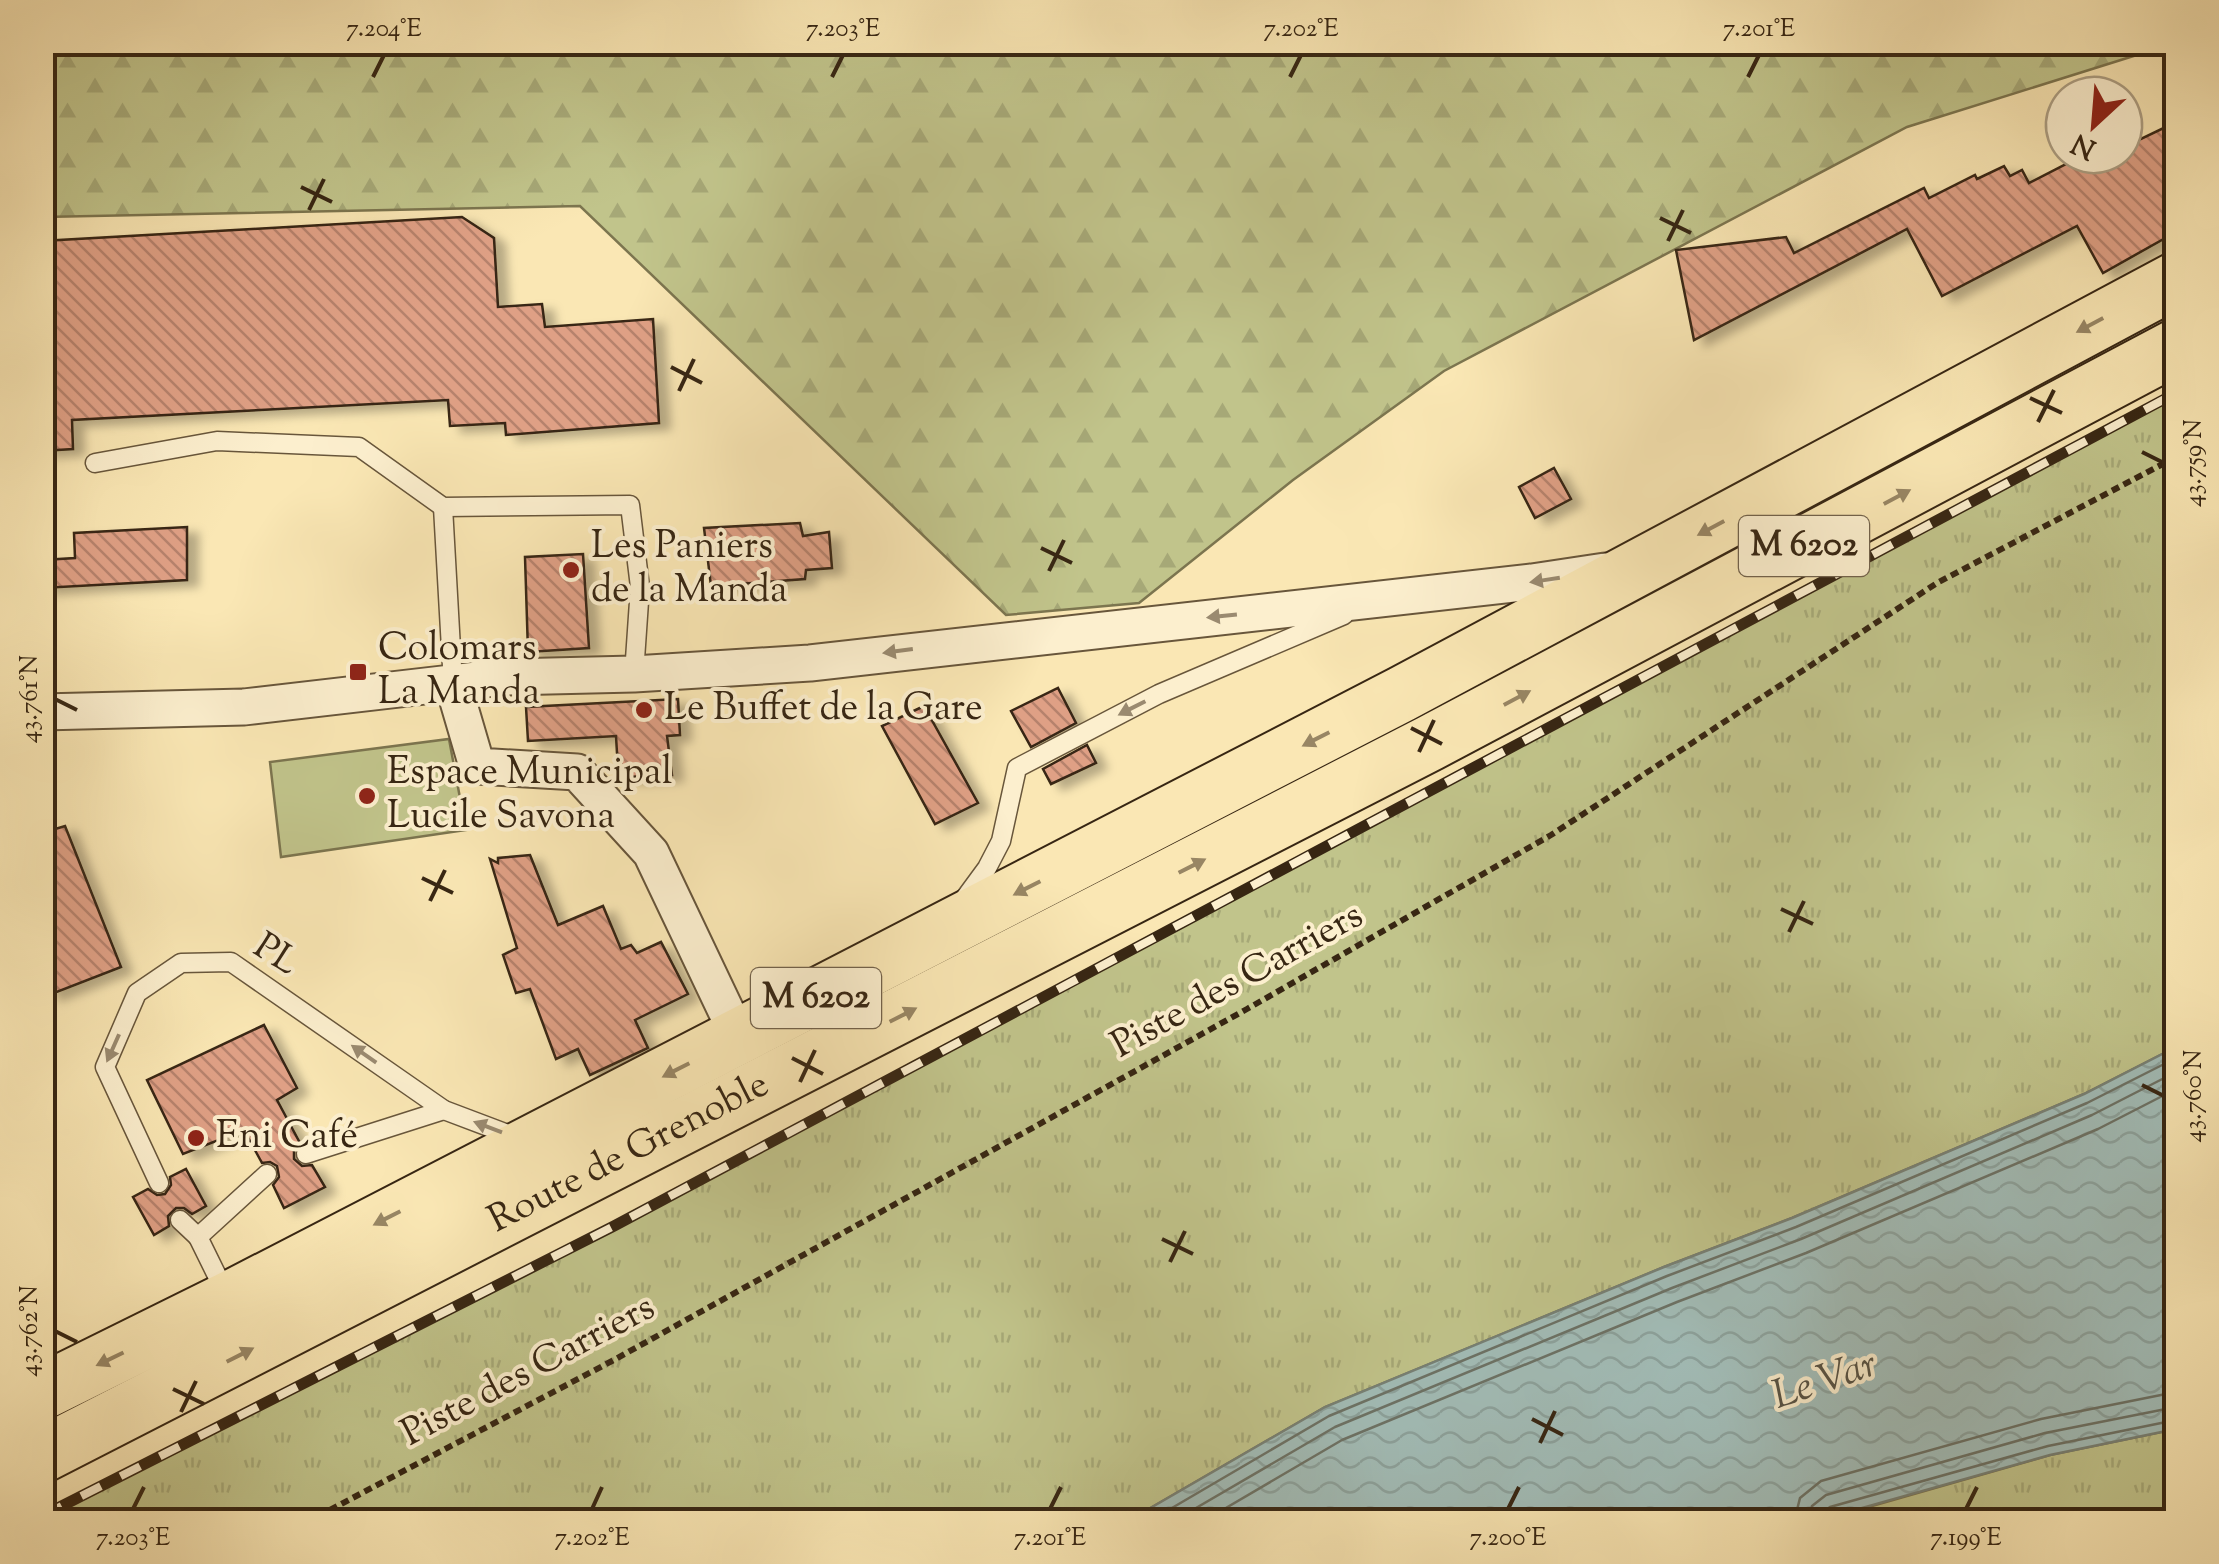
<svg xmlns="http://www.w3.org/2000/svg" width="2219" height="1564" font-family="'Sorts Mill Goudy',serif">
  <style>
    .grass { fill: url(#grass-tufts); stroke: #7c754f; stroke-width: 2.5 }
    .forest { fill: url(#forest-firs); stroke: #7c754f; stroke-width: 2.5 }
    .park { fill: #c1c48b; stroke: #7c754f; stroke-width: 2.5 }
    .water { fill: url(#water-waves); stroke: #778176; stroke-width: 2.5 }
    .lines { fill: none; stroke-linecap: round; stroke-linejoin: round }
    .shore { stroke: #6c7266; stroke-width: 2.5 }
    .building { fill: url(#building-back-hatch); stroke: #372613; stroke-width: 2.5; filter: url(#shadow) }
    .lane-casing { stroke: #68563b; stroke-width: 21 }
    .street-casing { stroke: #68563b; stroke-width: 39 }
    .primary-casing { stroke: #372613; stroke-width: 59 }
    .path { stroke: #372613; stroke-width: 6; stroke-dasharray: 8 5; stroke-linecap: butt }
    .lane { stroke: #fcefce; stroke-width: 18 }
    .street { stroke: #fcefce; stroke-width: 35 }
    .primary { stroke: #fae7b4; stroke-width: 55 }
    .rail-casing { stroke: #372613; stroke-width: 11 }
    .rail { stroke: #fcefce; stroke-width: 8; stroke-dasharray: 22; stroke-linecap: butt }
    .oneway { fill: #988664 }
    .oneway2 { fill: #9a8a70 }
    .ticks { fill: none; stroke: #372613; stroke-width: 4 }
    .poi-dot { fill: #8f2418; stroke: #fcefce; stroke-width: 4 }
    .labels { text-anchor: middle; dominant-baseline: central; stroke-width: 8; stroke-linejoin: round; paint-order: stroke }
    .shield { fill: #fcefce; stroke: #72624b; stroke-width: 2.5 }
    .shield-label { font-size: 35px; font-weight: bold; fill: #372613 }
    .poi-label { font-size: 38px; fill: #372613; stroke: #fcefce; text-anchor: start }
    .street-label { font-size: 38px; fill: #372613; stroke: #fcefce }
    .water-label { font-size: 40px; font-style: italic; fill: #575345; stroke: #fcefce }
    .neatline { fill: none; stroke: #372613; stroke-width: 4 }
    .ticks-label { font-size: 25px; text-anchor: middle; fill: #372613 }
  </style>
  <defs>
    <pattern id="grass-tufts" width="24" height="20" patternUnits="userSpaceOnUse" patternTransform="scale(2.5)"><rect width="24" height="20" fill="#c1c48b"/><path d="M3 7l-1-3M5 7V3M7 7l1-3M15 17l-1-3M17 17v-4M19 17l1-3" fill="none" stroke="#a6a877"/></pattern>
    <pattern id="forest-firs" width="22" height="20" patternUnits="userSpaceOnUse" patternTransform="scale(2.5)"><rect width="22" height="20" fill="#c1c48b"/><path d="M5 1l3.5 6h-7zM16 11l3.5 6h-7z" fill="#a6a877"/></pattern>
    <pattern id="water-waves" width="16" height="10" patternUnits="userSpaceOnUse" patternTransform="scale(2.5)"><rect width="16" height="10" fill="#a2bdb8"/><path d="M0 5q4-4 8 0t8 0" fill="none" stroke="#8ca29d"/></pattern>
    <pattern id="building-back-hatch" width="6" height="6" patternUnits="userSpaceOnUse" patternTransform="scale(2.5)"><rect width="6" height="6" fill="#dfa085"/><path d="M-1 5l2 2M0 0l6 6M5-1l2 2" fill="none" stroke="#b6826c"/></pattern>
    <filter id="shadow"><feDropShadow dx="11" dy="6" stdDeviation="5" flood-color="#0004"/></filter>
  </defs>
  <rect width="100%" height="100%" fill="#fae7b4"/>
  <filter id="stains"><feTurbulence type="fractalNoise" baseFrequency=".002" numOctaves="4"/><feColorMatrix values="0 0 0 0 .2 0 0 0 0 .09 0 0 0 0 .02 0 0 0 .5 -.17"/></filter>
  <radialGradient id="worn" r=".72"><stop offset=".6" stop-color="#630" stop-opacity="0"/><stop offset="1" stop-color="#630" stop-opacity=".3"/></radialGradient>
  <g class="grass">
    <path d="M 2176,393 L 2176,1047 L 2084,1094 L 1792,1218 L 1664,1267 L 1325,1407 L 1128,1521 L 43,1522 L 43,1516 L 614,1226 Z"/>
    <path d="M 2176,1429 L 2176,1521 L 1816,1522 L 2050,1455 Z"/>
  </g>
  <path class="forest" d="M 42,43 L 43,42 L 2175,43 L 1907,127 L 1444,371 L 1293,480 L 1139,603 L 1006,615 L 580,206 L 43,217 Z"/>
  <path class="park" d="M 449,739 L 466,830 L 281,857 L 270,762 Z"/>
  <path class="water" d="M 2176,1047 L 2176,1429 L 2050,1455 L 1816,1521 L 1128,1521 L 1325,1407 L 1664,1267 L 1792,1218 L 2084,1094 Z"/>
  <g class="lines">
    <g class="shore">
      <path d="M 1148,1522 L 1329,1416 L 1667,1276 L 1796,1227 L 2087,1103 L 2176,1058"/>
      <path d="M 1172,1522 L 1335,1427 L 1672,1288 L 1801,1239 L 2092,1115 L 2176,1072"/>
      <path d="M 1202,1522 L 1342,1440 L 1677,1302 L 1806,1253 L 2098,1129 L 2176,1089"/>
      <path d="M 1794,1522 L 1800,1498 L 1821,1481 L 2041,1419 L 2176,1392"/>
      <path d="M 1809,1522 L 1812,1506 L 1826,1495 L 2045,1433 L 2176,1407"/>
      <path d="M 1821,1522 L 1823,1512 L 1830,1507 L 2048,1446 L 2176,1420"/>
    </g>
  </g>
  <g class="building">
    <path d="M 2176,122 L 2176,232 L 2103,273 L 2077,226 L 1942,296 L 1907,229 L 1694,340 L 1676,250 L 1786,237 L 1794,253 L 1924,188 L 1929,198 L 1975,175 L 1977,179 L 2004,166 L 2010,176 L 2022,170 L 2029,183 L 2076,159 L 2082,169 L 2109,155 L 2124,155 L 2124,147 Z"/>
    <path d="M 462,217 L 494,238 L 498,307 L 542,304 L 545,327 L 653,319 L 659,423 L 506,435 L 505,423 L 450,426 L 448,400 L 72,420 L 73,449 L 42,451 L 42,241 Z"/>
    <path d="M 1554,468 L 1571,499 L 1535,518 L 1519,487 Z"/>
    <path d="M 800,523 L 803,536 L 829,532 L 832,568 L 806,570 L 805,579 L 711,586 L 704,528 Z"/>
    <path d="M 187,527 L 187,580 L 42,588 L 43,560 L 75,558 L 74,533 Z"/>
    <path d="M 583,554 L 589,648 L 528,652 L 525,557 Z"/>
    <path d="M 1058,688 L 1076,723 L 1031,747 L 1011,711 Z"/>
    <path d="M 678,699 L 680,735 L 667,736 L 672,775 L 626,777 L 617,753 L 616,736 L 528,741 L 526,707 Z"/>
    <path d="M 924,706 L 978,803 L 935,824 L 882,726 Z"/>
    <path d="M 1087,745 L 1096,763 L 1051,784 L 1043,769 Z"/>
    <path d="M 65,826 L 121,967 L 49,995 L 42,979 L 42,833 Z"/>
    <path d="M 530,855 L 558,925 L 603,906 L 621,949 L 631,945 L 637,953 L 661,942 L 688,994 L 635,1020 L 648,1048 L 590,1075 L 578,1049 L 556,1059 L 530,989 L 516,993 L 503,955 L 517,948 L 490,859 L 498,863 L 498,858 Z"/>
    <path d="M 264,1025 L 297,1088 L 277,1100 L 300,1143 L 294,1150 L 294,1159 L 302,1166 L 312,1165 L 325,1187 L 284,1208 L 273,1185 L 279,1177 L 277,1166 L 270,1162 L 262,1163 L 244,1130 L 183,1154 L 147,1080 Z"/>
    <path d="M 186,1169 L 206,1206 L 192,1214 L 184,1208 L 176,1208 L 168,1216 L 169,1226 L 154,1235 L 133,1197 L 148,1189 L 157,1195 L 165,1194 L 171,1185 L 170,1177 Z"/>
  </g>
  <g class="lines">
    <g class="lane-casing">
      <g id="lane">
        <path d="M 95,463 L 217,441 L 359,447 L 443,507 L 630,505 L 640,587 L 634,674"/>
        <path d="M 443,507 L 453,684"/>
        <path d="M 962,902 L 987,868 L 1001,841 L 1017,768 L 1159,694 L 1344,615"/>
        <path d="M 306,1154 L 444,1110"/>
        <path d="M 159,1183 L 105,1067 L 137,993 L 181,963 L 231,962 L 444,1110 L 518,1138"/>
        <path d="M 180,1220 L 198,1237"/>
        <path d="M 227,1296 L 198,1237 L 267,1174"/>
      </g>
    </g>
    <g class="street-casing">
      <g id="street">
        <path d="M 453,684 L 477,766 L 577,772 L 651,853 L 739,1038"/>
        <path d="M 42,712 L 244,707 L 503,677 L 634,674 L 810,663 L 1532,582 L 1605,571"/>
      </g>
    </g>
    <g class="primary-casing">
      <g id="primary">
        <path d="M 42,1392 L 228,1300 L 1402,694 L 2176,280"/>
        <path id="s1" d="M 42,1455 L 1430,743 L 2176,347"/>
      </g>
    </g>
    <path class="path" d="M 307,1522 L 612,1361 L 1247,1009 L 1551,835 L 1937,583 L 2176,457"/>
    <use href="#lane" class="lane"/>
    <use href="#street" class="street"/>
    <use href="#primary" class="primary"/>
    <g class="rail-casing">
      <path id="rail" d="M 42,1516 L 614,1226 L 2176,393"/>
    </g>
    <use href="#rail" class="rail"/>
  </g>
  <defs><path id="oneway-solid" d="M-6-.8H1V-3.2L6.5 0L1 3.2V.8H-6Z" transform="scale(2.5)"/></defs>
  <g class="oneway">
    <use href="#oneway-solid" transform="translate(2090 325) rotate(152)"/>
    <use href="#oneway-solid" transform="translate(1897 497) rotate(-28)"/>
    <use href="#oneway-solid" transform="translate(1711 528) rotate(152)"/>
    <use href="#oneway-solid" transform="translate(1517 698) rotate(-28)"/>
    <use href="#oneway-solid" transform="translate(1316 739) rotate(153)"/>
    <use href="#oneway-solid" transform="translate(1192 866) rotate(-27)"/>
    <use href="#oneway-solid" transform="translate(1027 888) rotate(153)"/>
    <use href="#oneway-solid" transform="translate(903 1015) rotate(-27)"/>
    <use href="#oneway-solid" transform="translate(676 1070) rotate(153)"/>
    <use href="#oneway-solid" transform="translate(387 1218) rotate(153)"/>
    <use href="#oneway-solid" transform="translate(240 1355) rotate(-27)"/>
    <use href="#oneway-solid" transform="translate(110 1359) rotate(154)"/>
  </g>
  <g class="oneway2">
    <use href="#oneway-solid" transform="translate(1545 580) rotate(171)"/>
    <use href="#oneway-solid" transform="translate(1222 616) rotate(174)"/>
    <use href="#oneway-solid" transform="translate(898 651) rotate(172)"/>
    <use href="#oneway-solid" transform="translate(1132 708) rotate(153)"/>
    <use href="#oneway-solid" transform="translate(113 1048) rotate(114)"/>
    <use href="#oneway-solid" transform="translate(364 1054) rotate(-145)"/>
    <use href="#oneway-solid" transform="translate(488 1127) rotate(-159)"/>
  </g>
  <path class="ticks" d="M 373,77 L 384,55M 832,77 L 843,55M 1290,77 L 1301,55M 1748,77 L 1759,55M 301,187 L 332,202M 309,210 L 324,179M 1660,218 L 1691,233M 1668,241 L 1683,210M 671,367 L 702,383M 679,391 L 694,359M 2030,398 L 2062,413M 2038,422 L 2054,390M 2142,452 L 2164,463M 1041,548 L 1072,563M 1049,571 L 1064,540M 55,699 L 77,710M 1411,728 L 1442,744M 1419,752 L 1434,720M 422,878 L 453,893M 430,901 L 445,870M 1781,909 L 1813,924M 1789,932 L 1804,901M 792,1058 L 823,1074M 800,1082 L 815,1050M 2142,1085 L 2164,1096M 1162,1239 L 1193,1254M 1170,1262 L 1185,1231M 55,1331 L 77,1342M 173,1389 L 204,1404M 181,1412 L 196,1381M 1532,1419 L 1563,1435M 1540,1443 L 1555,1411M 133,1509 L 144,1487M 592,1509 L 602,1487M 1050,1509 L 1061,1487M 1508,1509 L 1519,1487M 1966,1509 L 1977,1487"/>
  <g class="poi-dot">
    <circle cx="571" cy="570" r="10"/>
    <rect x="348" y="662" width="20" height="20" rx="5"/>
    <circle cx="644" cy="710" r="10"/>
    <circle cx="367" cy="796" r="10"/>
    <circle cx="196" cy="1138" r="10"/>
  </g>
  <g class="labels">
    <g class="shield">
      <rect x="1739" y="516" width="130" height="60" rx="8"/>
      <rect x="751" y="968" width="130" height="60" rx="8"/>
    </g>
    <g class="shield-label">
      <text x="1804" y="546">M 6202</text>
      <text x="816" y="998">M 6202</text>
    </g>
    <g class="poi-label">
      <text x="591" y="548">Les Paniers<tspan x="591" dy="44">de la Manda</tspan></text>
      <text x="378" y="650">Colomars<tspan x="378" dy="44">La Manda</tspan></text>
      <text x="664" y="710">Le Buffet de la Gare</text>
      <text x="387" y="774">Espace Municipal<tspan x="387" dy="44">Lucile Savona</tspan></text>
      <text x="216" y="1138">Eni Café</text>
    </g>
    <g class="street-label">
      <text transform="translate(275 956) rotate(32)">PL</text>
      <text transform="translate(1238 982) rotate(-29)">Piste des Carriers</text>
      <text stroke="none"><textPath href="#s1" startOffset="660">Route de Grenoble</textPath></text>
      <text transform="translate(529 1372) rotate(-28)">Piste des Carriers</text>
    </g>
    <g class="water-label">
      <text transform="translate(1825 1382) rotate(-19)">Le Var</text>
    </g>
  </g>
  <rect width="2219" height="1564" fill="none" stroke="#fae7b4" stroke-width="110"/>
  <g transform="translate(2094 125) rotate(206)"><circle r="48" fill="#fcefce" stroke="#ad9f83" stroke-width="2.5"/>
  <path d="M0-8L18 38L0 25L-18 38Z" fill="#8f2418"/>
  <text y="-15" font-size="28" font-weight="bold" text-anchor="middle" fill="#372613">N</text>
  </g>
  <rect x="55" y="55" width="2109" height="1454" class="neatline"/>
  <g class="ticks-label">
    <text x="384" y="36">7.204°E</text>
    <text x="843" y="36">7.203°E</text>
    <text x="1301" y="36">7.202°E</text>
    <text x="1759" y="36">7.201°E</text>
    <text transform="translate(2192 463) rotate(-90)" y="9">43.759°N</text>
    <text transform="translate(28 699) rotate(-90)" y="9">43.761°N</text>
    <text transform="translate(2192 1096) rotate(-90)" y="9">43.760°N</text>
    <text transform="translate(28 1331) rotate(-90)" y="9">43.762°N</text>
    <text x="133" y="1545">7.203°E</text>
    <text x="592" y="1545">7.202°E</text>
    <text x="1050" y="1545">7.201°E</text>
    <text x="1508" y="1545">7.200°E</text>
    <text x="1966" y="1545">7.199°E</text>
  </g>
  <rect width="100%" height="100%" filter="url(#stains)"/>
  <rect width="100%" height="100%" fill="url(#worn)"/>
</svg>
